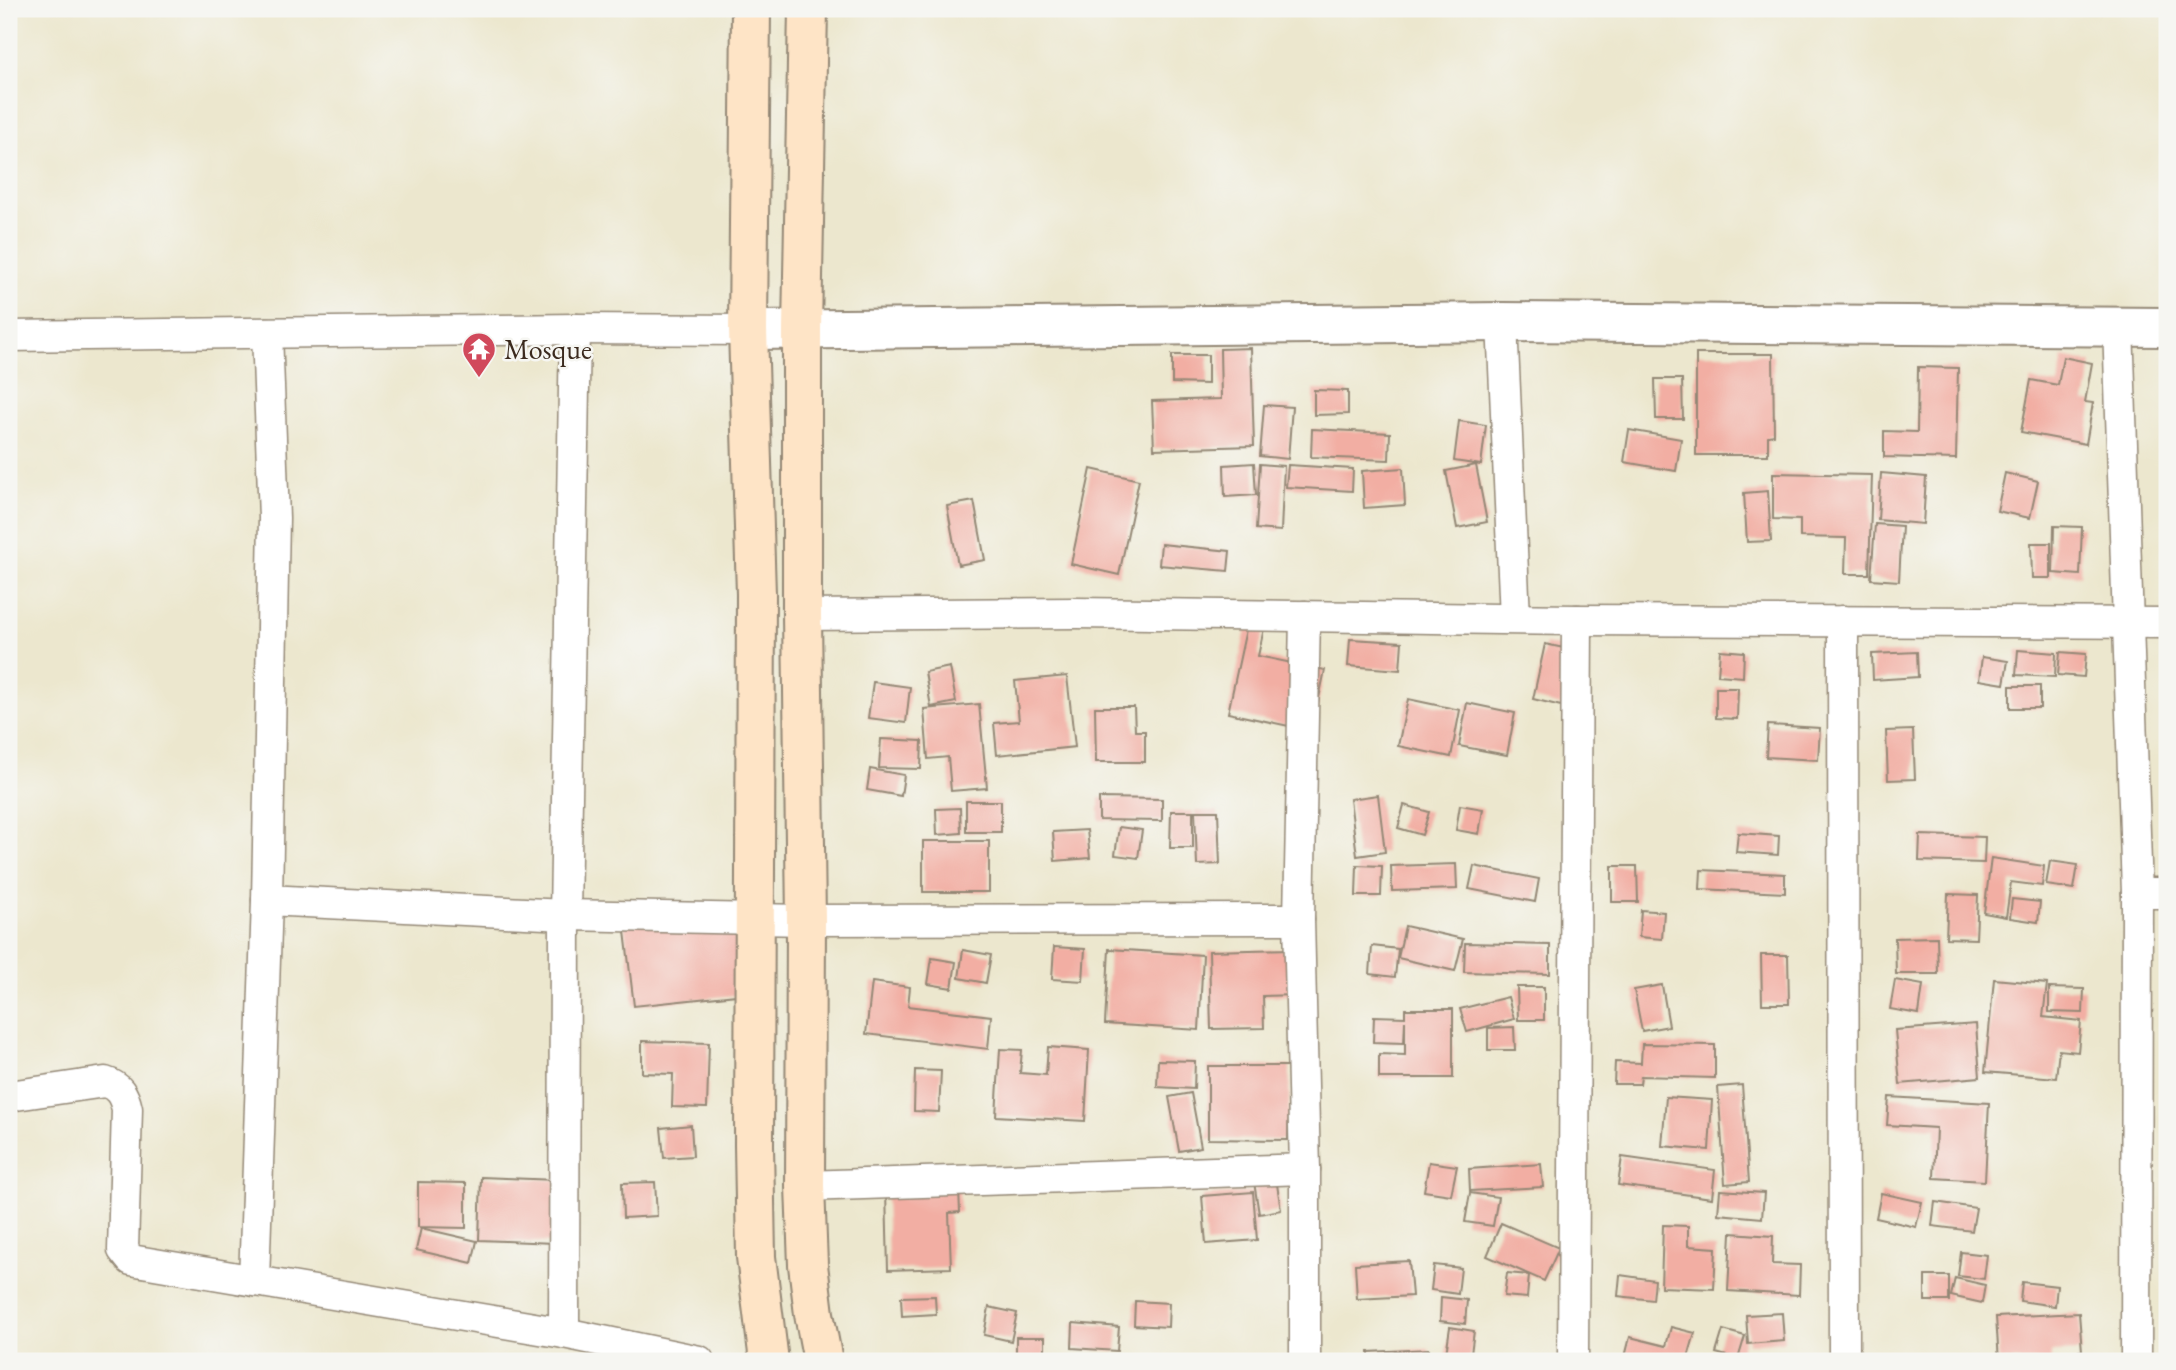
<svg xmlns="http://www.w3.org/2000/svg" width="2176" height="1370" font-family="'EB Garamond',serif">
  <style>
    .building { fill: #f2aea3 }
    .lines { fill: none; stroke-linecap: round; stroke-linejoin: round }
    .minor-casing { stroke: #948876; stroke-width: 33 }
    .tertiary-casing { stroke: #948876; stroke-width: 42 }
    .secondary-casing { stroke: #948876; stroke-width: 42 }
    .minor { stroke: #fff; stroke-width: 30 }
    .tertiary { stroke: #fff; stroke-width: 38 }
    .secondary { stroke: #fee4c6; stroke-width: 38 }
    .labels { text-anchor: middle; dominant-baseline: central; stroke-width: 5; stroke-linejoin: round; paint-order: stroke }
    .poi-label { font-size: 28px; fill: #3b2a1e; stroke: #f6f6f2; text-anchor: start }
  </style>
  <rect width="100%" height="100%" fill="#f6f6f2"/>
  <filter id="ink" filterUnits="userSpaceOnUse"><feTurbulence type="fractalNoise" baseFrequency=".0143" numOctaves="2"/><feDisplacementMap in="SourceGraphic" scale="14" xChannelSelector="R" yChannelSelector="G"/><feConvolveMatrix kernelMatrix="1 2 1 2 8 2 1 2 1" color-interpolation-filters="sRGB"/></filter>
  <filter id="wash" filterUnits="userSpaceOnUse"><feTurbulence type="fractalNoise" baseFrequency=".00686" numOctaves="4" result="noise"/><feDisplacementMap in="SourceGraphic" scale="28" xChannelSelector="R" yChannelSelector="G"/><feGaussianBlur stdDeviation="1.57" result="paint"/><feColorMatrix in="noise" values="0 0 0 0 0 0 0 0 0 0 0 0 0 0 0 0 0 1.4 0 .05"/><feComposite in="paint" operator="in"/></filter>
  <g filter="url(#wash)">
    <rect width="100%" height="100%" fill="#ece7ce"/>
    <g id="blocks">
      <g class="building">
        <path d="M 1251,348 L 1254,446 L 1154,449 L 1152,401 L 1221,399 L 1220,349 Z"/>
        <path d="M 1696,354 L 1773,354 L 1774,435 L 1768,436 L 1768,455 L 1696,455 Z"/>
        <path d="M 1172,355 L 1208,355 L 1208,384 L 1172,383 Z"/>
        <path d="M 2063,357 L 2092,363 L 2085,402 L 2093,403 L 2086,444 L 2021,432 L 2031,380 L 2058,385 Z"/>
        <path d="M 1918,367 L 1958,368 L 1956,459 L 1884,457 L 1884,431 L 1917,432 Z"/>
        <path d="M 1655,379 L 1682,379 L 1683,419 L 1656,419 Z"/>
        <path d="M 1314,390 L 1348,391 L 1348,414 L 1314,415 Z"/>
        <path d="M 1264,405 L 1292,407 L 1288,459 L 1260,456 Z"/>
        <path d="M 1459,421 L 1486,425 L 1481,465 L 1454,461 Z"/>
        <path d="M 1312,429 L 1390,433 L 1389,460 L 1311,457 Z"/>
        <path d="M 1629,430 L 1681,439 L 1676,471 L 1624,462 Z"/>
        <path d="M 1254,463 L 1256,495 L 1225,497 L 1224,465 Z"/>
        <path d="M 1260,464 L 1284,466 L 1281,531 L 1256,529 Z"/>
        <path d="M 1288,465 L 1353,469 L 1352,491 L 1286,487 Z"/>
        <path d="M 1476,465 L 1487,522 L 1457,528 L 1446,471 Z"/>
        <path d="M 1403,468 L 1405,505 L 1364,508 L 1362,471 Z"/>
        <path d="M 1091,469 L 1139,480 L 1119,575 L 1071,564 Z"/>
        <path d="M 1773,473 L 1872,475 L 1869,574 L 1845,574 L 1846,538 L 1800,537 L 1800,520 L 1773,519 Z"/>
        <path d="M 1881,473 L 1926,477 L 1923,524 L 1878,520 Z"/>
        <path d="M 2005,473 L 2038,481 L 2030,518 L 1997,511 Z"/>
        <path d="M 1768,491 L 1771,541 L 1747,542 L 1744,493 Z"/>
        <path d="M 974,501 L 985,560 L 958,565 L 947,506 Z"/>
        <path d="M 1875,524 L 1902,526 L 1899,581 L 1871,579 Z"/>
        <path d="M 2054,526 L 2082,527 L 2080,575 L 2053,573 Z"/>
        <path d="M 2031,543 L 2051,543 L 2051,578 L 2032,578 Z"/>
        <path d="M 1161,544 L 1230,551 L 1228,571 L 1159,565 Z"/>
        <path d="M 1248,620 L 1265,624 L 1258,656 L 1325,670 L 1312,731 L 1228,713 Z"/>
        <path d="M 1350,639 L 1402,642 L 1400,670 L 1348,666 Z"/>
        <path d="M 1545,644 L 1573,650 L 1561,706 L 1533,699 Z"/>
        <path d="M 1720,650 L 1744,652 L 1743,677 L 1718,675 Z"/>
        <path d="M 2018,650 L 2056,653 L 2055,677 L 2016,675 Z"/>
        <path d="M 1917,652 L 1918,677 L 1873,680 L 1872,654 Z"/>
        <path d="M 2060,652 L 2086,654 L 2084,677 L 2058,675 Z"/>
        <path d="M 1982,657 L 2008,661 L 2004,684 L 1979,680 Z"/>
        <path d="M 950,667 L 956,702 L 931,707 L 925,672 Z"/>
        <path d="M 1067,676 L 1075,747 L 997,755 L 994,723 L 1019,721 L 1015,681 Z"/>
        <path d="M 873,682 L 910,687 L 906,723 L 868,718 Z"/>
        <rect x="2010" y="686" width="30" height="22"/>
        <path d="M 1716,688 L 1738,688 L 1737,719 L 1716,718 Z"/>
        <path d="M 1408,699 L 1460,710 L 1451,757 L 1398,746 Z"/>
        <path d="M 1467,703 L 1515,713 L 1507,755 L 1459,746 Z"/>
        <path d="M 979,704 L 987,788 L 951,791 L 948,757 L 928,759 L 924,709 Z"/>
        <path d="M 1095,707 L 1134,707 L 1135,731 L 1145,731 L 1145,762 L 1096,762 Z"/>
        <path d="M 1768,725 L 1820,728 L 1818,760 L 1766,757 Z"/>
        <path d="M 1913,730 L 1915,779 L 1888,780 L 1886,731 Z"/>
        <path d="M 881,739 L 922,741 L 921,769 L 879,768 Z"/>
        <path d="M 870,769 L 904,775 L 901,796 L 867,790 Z"/>
        <path d="M 1378,795 L 1385,852 L 1357,856 L 1350,799 Z"/>
        <path d="M 1099,798 L 1162,799 L 1162,821 L 1099,820 Z"/>
        <rect x="966" y="801" width="35" height="31"/>
        <path d="M 1404,805 L 1429,812 L 1422,835 L 1398,828 Z"/>
        <path d="M 1460,805 L 1483,809 L 1479,834 L 1456,830 Z"/>
        <path d="M 960,808 L 961,833 L 937,835 L 936,809 Z"/>
        <path d="M 1171,811 L 1193,811 L 1193,848 L 1170,848 Z"/>
        <path d="M 1195,811 L 1218,811 L 1220,864 L 1197,865 Z"/>
        <path d="M 1119,827 L 1142,830 L 1138,858 L 1115,855 Z"/>
        <path d="M 1087,830 L 1090,858 L 1055,861 L 1053,832 Z"/>
        <path d="M 1738,833 L 1779,836 L 1778,855 L 1736,852 Z"/>
        <path d="M 1920,835 L 1985,837 L 1984,863 L 1919,861 Z"/>
        <rect x="923" y="841" width="66" height="51"/>
        <path d="M 1991,858 L 2044,866 L 2042,886 L 2011,882 L 2006,917 L 1984,913 Z"/>
        <path d="M 2050,861 L 2078,865 L 2074,889 L 2046,885 Z"/>
        <path d="M 1456,864 L 1457,889 L 1392,891 L 1391,866 Z"/>
        <path d="M 1357,865 L 1382,866 L 1381,896 L 1356,896 Z"/>
        <path d="M 1474,866 L 1539,879 L 1535,902 L 1469,889 Z"/>
        <path d="M 1612,866 L 1637,866 L 1638,902 L 1612,902 Z"/>
        <path d="M 1701,870 L 1785,874 L 1785,893 L 1700,889 Z"/>
        <path d="M 1948,894 L 1978,895 L 1976,939 L 1946,938 Z"/>
        <path d="M 2012,899 L 2040,902 L 2038,922 L 2010,918 Z"/>
        <path d="M 1641,910 L 1664,912 L 1662,939 L 1639,937 Z"/>
        <path d="M 736,911 L 745,994 L 634,1006 L 624,923 Z"/>
        <path d="M 1405,926 L 1463,939 L 1455,971 L 1398,958 Z"/>
        <path d="M 1937,937 L 1938,974 L 1896,974 L 1895,938 Z"/>
        <path d="M 1465,943 L 1550,945 L 1550,974 L 1464,972 Z"/>
        <path d="M 1372,946 L 1398,949 L 1395,977 L 1370,974 Z"/>
        <path d="M 1054,947 L 1085,949 L 1083,981 L 1052,979 Z"/>
        <path d="M 1109,949 L 1203,955 L 1199,1030 L 1105,1024 Z"/>
        <path d="M 1293,949 L 1294,995 L 1263,996 L 1264,1028 L 1211,1029 L 1209,951 Z"/>
        <path d="M 963,950 L 991,955 L 986,983 L 959,978 Z"/>
        <path d="M 1761,955 L 1788,955 L 1789,1004 L 1762,1004 Z"/>
        <path d="M 932,958 L 956,962 L 952,988 L 928,984 Z"/>
        <path d="M 1994,979 L 2047,984 L 2043,1017 L 2081,1021 L 2078,1052 L 2059,1050 L 2056,1078 L 1985,1072 Z"/>
        <path d="M 1895,980 L 1923,985 L 1919,1014 L 1890,1009 Z"/>
        <path d="M 872,982 L 910,987 L 908,1006 L 991,1016 L 988,1049 L 866,1034 Z"/>
        <path d="M 1662,985 L 1669,1026 L 1642,1031 L 1634,990 Z"/>
        <path d="M 1517,987 L 1544,987 L 1544,1020 L 1518,1020 Z"/>
        <path d="M 2049,988 L 2084,989 L 2083,1013 L 2049,1012 Z"/>
        <path d="M 1508,997 L 1514,1019 L 1467,1032 L 1460,1009 Z"/>
        <path d="M 1405,1009 L 1453,1009 L 1453,1078 L 1379,1078 L 1379,1054 L 1405,1055 L 1405,1021 L 1404,1043 L 1373,1042 L 1374,1016 L 1405,1017 Z"/>
        <path d="M 1976,1024 L 1980,1077 L 1900,1084 L 1895,1030 Z"/>
        <path d="M 1514,1027 L 1515,1050 L 1488,1050 L 1488,1028 Z"/>
        <path d="M 642,1041 L 709,1043 L 707,1108 L 672,1107 L 673,1074 L 642,1073 Z"/>
        <path d="M 1642,1044 L 1715,1045 L 1715,1078 L 1641,1076 L 1640,1084 L 1614,1084 L 1615,1062 L 1641,1063 Z"/>
        <path d="M 1048,1047 L 1089,1050 L 1085,1121 L 996,1116 L 1000,1049 L 1022,1050 L 1020,1073 L 1046,1075 Z"/>
        <path d="M 1158,1060 L 1195,1061 L 1194,1089 L 1157,1087 Z"/>
        <path d="M 1208,1066 L 1290,1066 L 1288,1140 L 1208,1139 Z"/>
        <path d="M 915,1070 L 941,1071 L 939,1112 L 914,1111 Z"/>
        <path d="M 1742,1085 L 1749,1182 L 1725,1184 L 1718,1087 Z"/>
        <path d="M 1191,1093 L 1201,1147 L 1179,1151 L 1169,1097 Z"/>
        <path d="M 1666,1097 L 1712,1100 L 1709,1150 L 1662,1146 Z"/>
        <path d="M 1889,1097 L 1989,1103 L 1985,1181 L 1934,1178 L 1936,1128 L 1887,1125 Z"/>
        <path d="M 691,1125 L 693,1156 L 664,1158 L 661,1128 Z"/>
        <path d="M 1622,1157 L 1715,1170 L 1712,1198 L 1618,1185 Z"/>
        <path d="M 1429,1162 L 1457,1166 L 1451,1195 L 1424,1191 Z"/>
        <path d="M 1541,1164 L 1543,1187 L 1470,1191 L 1469,1169 Z"/>
        <path d="M 481,1177 L 556,1180 L 554,1243 L 479,1240 Z"/>
        <path d="M 1276,1178 L 1281,1210 L 1259,1214 L 1254,1182 Z"/>
        <path d="M 418,1182 L 466,1183 L 466,1228 L 418,1227 Z"/>
        <path d="M 655,1182 L 657,1216 L 623,1218 L 622,1183 Z"/>
        <path d="M 959,1189 L 960,1212 L 949,1213 L 951,1268 L 888,1270 L 886,1191 Z"/>
        <path d="M 1720,1190 L 1764,1193 L 1762,1218 L 1718,1214 Z"/>
        <path d="M 1253,1192 L 1257,1240 L 1206,1244 L 1202,1196 Z"/>
        <path d="M 1470,1193 L 1498,1197 L 1493,1226 L 1465,1222 Z"/>
        <path d="M 1881,1193 L 1922,1202 L 1916,1227 L 1876,1218 Z"/>
        <path d="M 1935,1202 L 1976,1208 L 1972,1231 L 1932,1226 Z"/>
        <path d="M 1501,1223 L 1559,1248 L 1544,1281 L 1487,1256 Z"/>
        <path d="M 1663,1225 L 1688,1226 L 1688,1246 L 1716,1248 L 1714,1289 L 1661,1287 Z"/>
        <path d="M 421,1228 L 477,1241 L 472,1263 L 416,1250 Z"/>
        <path d="M 1731,1233 L 1773,1236 L 1772,1264 L 1800,1265 L 1799,1295 L 1728,1291 Z"/>
        <path d="M 1961,1252 L 1987,1255 L 1984,1279 L 1958,1276 Z"/>
        <path d="M 1409,1261 L 1412,1296 L 1357,1299 L 1355,1264 Z"/>
        <path d="M 1434,1265 L 1461,1268 L 1458,1294 L 1431,1290 Z"/>
        <path d="M 1507,1273 L 1529,1275 L 1527,1298 L 1504,1296 Z"/>
        <path d="M 1620,1275 L 1655,1280 L 1653,1300 L 1618,1296 Z"/>
        <rect x="1925" y="1276" width="24" height="25"/>
        <path d="M 1955,1278 L 1985,1285 L 1982,1303 L 1951,1296 Z"/>
        <path d="M 2022,1282 L 2057,1286 L 2055,1306 L 2020,1301 Z"/>
        <path d="M 935,1296 L 936,1314 L 902,1316 L 901,1297 Z"/>
        <path d="M 1441,1297 L 1467,1300 L 1465,1324 L 1440,1321 Z"/>
        <path d="M 1135,1301 L 1169,1303 L 1168,1327 L 1134,1325 Z"/>
        <path d="M 989,1307 L 1017,1313 L 1011,1341 L 984,1335 Z"/>
        <path d="M 1782,1313 L 1784,1341 L 1748,1344 L 1746,1315 Z"/>
        <path d="M 2079,1313 L 2082,1351 L 2051,1352 L 2051,1361 L 1999,1361 L 1996,1317 Z"/>
        <path d="M 1073,1323 L 1119,1327 L 1117,1351 L 1072,1348 Z"/>
        <path d="M 1450,1327 L 1474,1331 L 1470,1361 L 1445,1361 Z"/>
        <path d="M 1671,1327 L 1695,1333 L 1687,1361 L 1624,1361 L 1630,1337 L 1666,1346 Z"/>
        <path d="M 1723,1330 L 1745,1336 L 1738,1359 L 1716,1353 Z"/>
        <rect x="1016" y="1337" width="29" height="24"/>
        <path d="M 1429,1349 L 1430,1361 L 1369,1361 L 1369,1352 Z"/>
      </g>
    </g>
  </g>
  <g filter="url(#ink)">
    <use href="#blocks" fill-opacity="0" stroke="#948876" stroke-width="2"/>
    <g class="lines">
      <g class="minor-casing">
        <g id="minor">
          <path d="M 1502,322 L 1515,618"/>
          <path d="M 2118,325 L 2137,893 L 2136,1361"/>
          <path d="M 9,336 L 575,329 L 748,330"/>
          <path d="M 802,615 L 1077,613 L 1577,620 L 2167,623"/>
          <path d="M 1305,616 L 1299,919 L 1305,1169 L 1305,1361"/>
          <path d="M 1843,621 L 1844,1361"/>
          <path d="M 2137,893 L 2167,893"/>
          <path d="M 267,900 L 565,915 L 806,920 L 1299,919"/>
          <path d="M 9,1096 L 105,1082 C 119,1086 124,1095 127,1109 L 123,1250 L 131,1260 L 564,1333 L 699,1361"/>
          <path d="M 805,1186 L 1305,1169"/>
          <path d="M 254,1281 L 267,900 L 274,518 L 267,333"/>
          <path d="M 564,1333 L 565,915 L 575,329"/>
          <path d="M 1573,1361 L 1577,620"/>
        </g>
      </g>
      <g class="tertiary-casing">
        <path id="tertiary" d="M 748,330 L 1502,322 L 2167,327"/>
      </g>
      <g class="secondary-casing">
        <g id="secondary">
          <path d="M 751,9 L 748,330 L 756,594 L 754,1145 L 756,1257 L 769,1361"/>
          <path d="M 808,9 L 802,329 L 802,615 L 806,920 L 805,1186 L 808,1265 L 814,1314 L 823,1361"/>
        </g>
      </g>
      <use href="#minor" class="minor"/>
      <use href="#tertiary" class="tertiary"/>
      <use href="#secondary" class="secondary"/>
    </g>
  </g>
  <defs>
    <g id="temple-pin" transform="scale(1.75)"><path d="M0 17L-7.5 6A9.5 9.5 0 1 1 7.5 6Z" fill="#d1495b" stroke="#f6f6f2"/><path d="M0-6L5-2H3V0L6.5 2.5H4V6H1.5V3h-3V6H-4V2.5H-6.5L-3 0V-2H-5Z" fill="#fff"/></g>
  </defs>
  <g fill-rule="evenodd">
    <use href="#temple-pin" x="479" y="349"/>
  </g>
  <g class="labels">
    <g class="poi-label">
      <text x="504" y="349">Mosque</text>
    </g>
  </g>
  <rect width="2176" height="1370" fill="none" stroke="#f6f6f2" stroke-width="35"/>
</svg>
